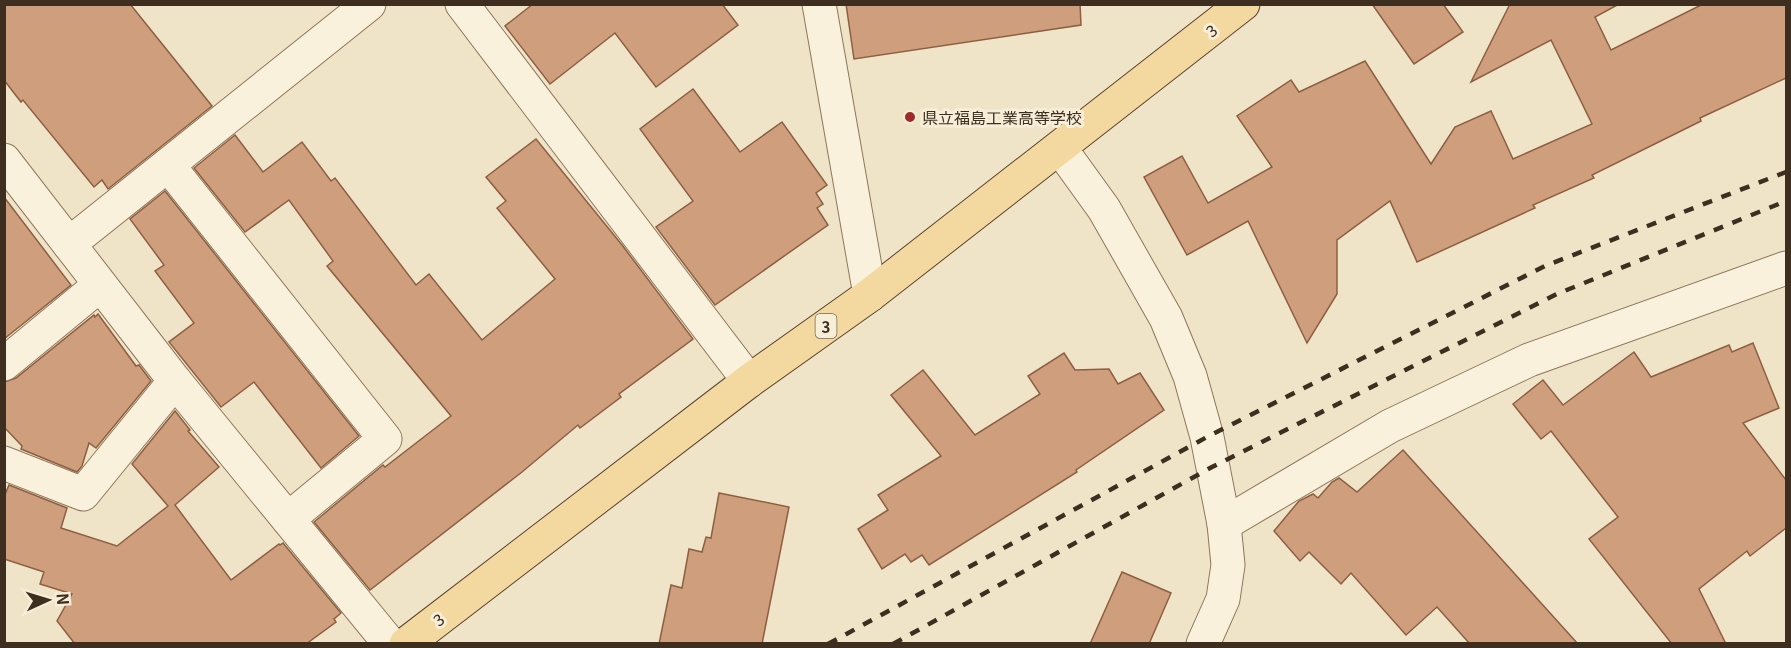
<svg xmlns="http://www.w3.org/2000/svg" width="1791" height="648" font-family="Georgia,'Noto Sans JP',serif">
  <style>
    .building { fill: #cf9f7d; stroke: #8d5f41; stroke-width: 1.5 }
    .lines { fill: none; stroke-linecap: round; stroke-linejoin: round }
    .minor-casing { stroke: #8d765c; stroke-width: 35 }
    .primary-casing { stroke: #5b4430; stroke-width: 35 }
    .minor { stroke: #faf1dc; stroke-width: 33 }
    .primary { stroke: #f3d9a0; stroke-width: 33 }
    .rail { stroke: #3d2e20; stroke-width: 4.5; stroke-dasharray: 10 10; stroke-linecap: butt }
    .poi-dot { fill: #9e2a2b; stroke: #f7eed8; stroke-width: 2 }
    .labels { text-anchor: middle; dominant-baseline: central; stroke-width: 6; stroke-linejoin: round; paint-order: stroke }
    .shield { fill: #f7eed8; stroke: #756857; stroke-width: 1.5 }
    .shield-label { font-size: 15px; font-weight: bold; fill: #3d2e20 }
    .street-label { font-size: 16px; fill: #3d2e20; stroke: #f7eed8 }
    .poi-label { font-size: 16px; fill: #3d2e20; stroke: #f7eed8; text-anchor: start }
  </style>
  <rect width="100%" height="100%" fill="#f0e4c8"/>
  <g class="building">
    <path d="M 4,4 L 130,4 L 212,106 L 108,189 L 102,180 L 94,187 L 23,100 L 21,102 L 4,80 Z"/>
    <path d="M 533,4 L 722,4 L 738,25 L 656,87 L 615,33 L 550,84 L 505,26 Z"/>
    <path d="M 846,4 L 1080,4 L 1081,25 L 854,59 Z"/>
    <path d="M 1372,4 L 1443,4 L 1463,32 L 1414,64 Z"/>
    <path d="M 1510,4 L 1619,4 L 1595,17 L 1611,50 L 1703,4 L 1786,4 L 1786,78 L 1700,118 L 1701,121 L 1592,175 L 1594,178 L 1533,205 L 1535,208 L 1417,262 L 1390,201 L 1337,240 L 1337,294 L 1307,343 L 1248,221 L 1187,255 L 1144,177 L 1182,156 L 1208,203 L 1272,167 L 1237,116 L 1291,80 L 1299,92 L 1365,61 L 1431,164 L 1455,127 L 1491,111 L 1513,159 L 1592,124 L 1551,40 L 1471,82 Z"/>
    <path d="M 693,89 L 740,152 L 782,122 L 827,185 L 816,193 L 823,204 L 817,208 L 828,225 L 715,305 L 656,227 L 693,201 L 640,129 Z"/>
    <path d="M 235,135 L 263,172 L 302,142 L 331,181 L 335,178 L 416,285 L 429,274 L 482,340 L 555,279 L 497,208 L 506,201 L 486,177 L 536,139 L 622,245 L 693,339 L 619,394 L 621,397 L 580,428 L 578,425 L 522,472 L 370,590 L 314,522 L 383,465 L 385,467 L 451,416 L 327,266 L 333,261 L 289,200 L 245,232 L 194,168 Z"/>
    <path d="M 165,191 L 359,436 L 321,468 L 254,382 L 221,407 L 169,342 L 194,323 L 155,271 L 164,265 L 130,219 Z"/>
    <path d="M 4,197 L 71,285 L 4,339 Z"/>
    <path d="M 98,314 L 136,366 L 139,365 L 151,381 L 96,448 L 89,443 L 82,466 L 77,472 L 21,449 L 22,446 L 4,427 L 4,382 L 16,378 L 94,315 L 95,317 Z"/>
    <path d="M 1753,343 L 1779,408 L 1743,423 L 1786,480 L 1786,528 L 1750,556 L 1747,551 L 1699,589 L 1726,644 L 1672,644 L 1589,539 L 1618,517 L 1551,431 L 1541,439 L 1513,404 L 1543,380 L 1563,405 L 1634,352 L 1651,377 L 1729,345 L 1732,352 Z"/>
    <path d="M 1064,353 L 1075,370 L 1109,369 L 1118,384 L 1140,373 L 1164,410 L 1076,470 L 1077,472 L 929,565 L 922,555 L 911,562 L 905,554 L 882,569 L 858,529 L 888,510 L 878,495 L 941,456 L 891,395 L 923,370 L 975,435 L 1040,394 L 1028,376 Z"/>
    <path d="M 175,411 L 190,430 L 188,431 L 219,467 L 175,505 L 231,580 L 279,544 L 280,545 L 283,543 L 341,613 L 334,619 L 336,622 L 306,644 L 75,644 L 57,621 L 72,594 L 40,584 L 44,572 L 4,559 L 4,497 L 9,485 L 67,508 L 61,528 L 117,546 L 168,506 L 132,464 Z"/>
    <path d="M 1403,450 L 1578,644 L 1470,644 L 1437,607 L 1406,635 L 1351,573 L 1341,584 L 1309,552 L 1300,561 L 1274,531 L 1299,501 L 1313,494 L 1318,498 L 1332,482 L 1339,478 L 1357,492 Z"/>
    <path d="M 719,493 L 789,507 L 762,644 L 659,644 L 671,585 L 682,588 L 689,549 L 702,552 L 706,537 L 711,538 Z"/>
    <path d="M 1122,572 L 1171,593 L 1149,644 L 1090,644 Z"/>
  </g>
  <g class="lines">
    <g class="minor-casing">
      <g id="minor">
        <path d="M 462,4 L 749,381"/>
        <path d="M 819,4 L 870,295"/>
        <path d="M 1060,148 L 1104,209 L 1166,318 L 1190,376 L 1207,437 L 1224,524 L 1228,565 L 1223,599 L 1203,644"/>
        <path d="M 4,160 L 175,381 L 390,644"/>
        <path d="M 168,165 L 385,439 L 288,519"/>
        <path d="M 69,244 L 369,4"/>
        <path d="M 4,364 L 100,285"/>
        <path d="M 4,463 L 83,494 L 175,381"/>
        <path d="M 1224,524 L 1390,426 L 1529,360 L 1786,268"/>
      </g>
    </g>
    <g class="primary-casing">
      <path id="primary" d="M 406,644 L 749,381 L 870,295 L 1243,4"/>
    </g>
    <use href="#minor" class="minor"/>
    <use href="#primary" class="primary"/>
    <g class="rail">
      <path d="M 828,644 L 1207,437 L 1545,266 L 1786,172"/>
      <path d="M 893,644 L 1212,467 L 1557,294 L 1786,201"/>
    </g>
  </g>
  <circle class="poi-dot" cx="910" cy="117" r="6"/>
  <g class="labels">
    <rect class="shield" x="815.5" y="314" width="21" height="24" rx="4.5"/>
    <g class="shield-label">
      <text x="826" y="326">3</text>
    </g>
    <g class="street-label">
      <text transform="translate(1211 30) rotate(-38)">3</text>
      <text transform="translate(438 619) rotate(-37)">3</text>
    </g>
    <g class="poi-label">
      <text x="922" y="117">県立福島工業高等学校</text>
    </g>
  </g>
  <rect width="1791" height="648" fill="none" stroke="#3d2e20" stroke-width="12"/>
  <g transform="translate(48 600) rotate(86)" stroke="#f7eed8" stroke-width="4.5" paint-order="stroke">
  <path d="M0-4.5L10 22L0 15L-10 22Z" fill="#3d2e20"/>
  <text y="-9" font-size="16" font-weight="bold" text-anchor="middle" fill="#3d2e20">N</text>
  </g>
</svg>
